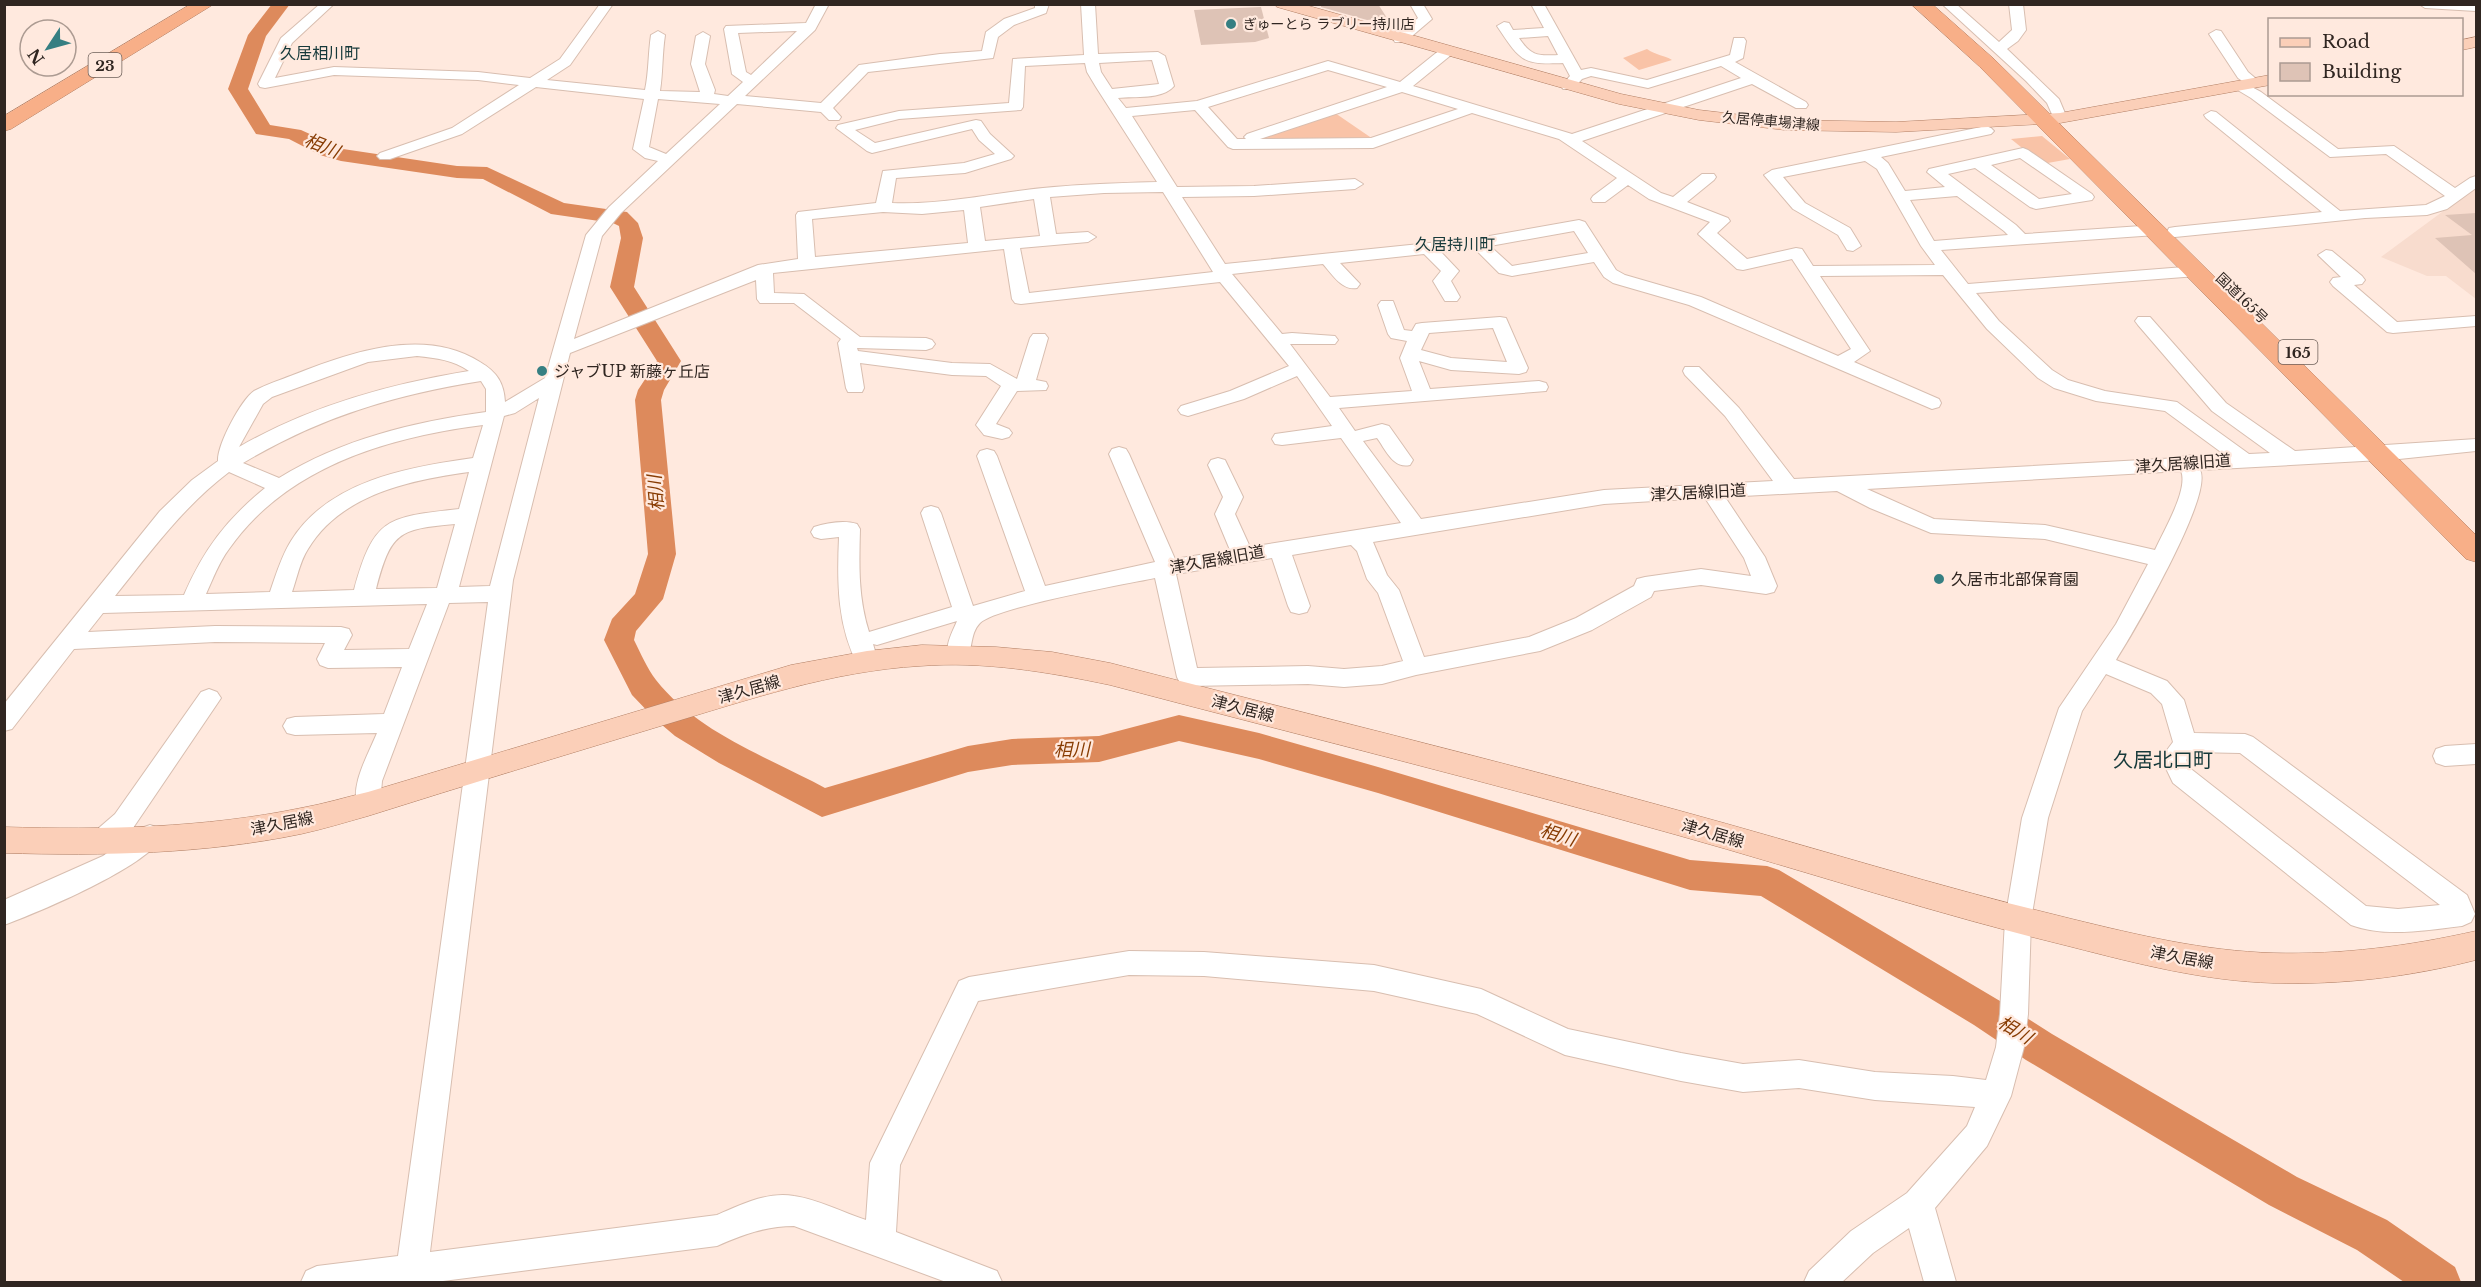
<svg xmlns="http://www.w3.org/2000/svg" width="2481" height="1287" font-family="'Libre Baskerville','Noto Sans JP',serif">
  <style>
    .built { fill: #f8dcce }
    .green { fill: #f9c3a7 }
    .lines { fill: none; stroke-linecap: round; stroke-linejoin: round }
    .river { fill: #dd8a5c; fill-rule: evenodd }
    .building { fill: #dec3b6 }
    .minor-casing { stroke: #d8beb0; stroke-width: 2 }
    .major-casing { stroke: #b27f64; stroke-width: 1 }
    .highway-casing { stroke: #b27f64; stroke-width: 1 }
    .minor { fill: #fff; fill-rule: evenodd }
    .major { fill: #fbcfb8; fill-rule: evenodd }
    .highway { fill: #f8af88; fill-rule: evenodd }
    .poi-dot { fill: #367f82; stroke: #ffe9de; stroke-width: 2 }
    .labels { text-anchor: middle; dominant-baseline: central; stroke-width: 4.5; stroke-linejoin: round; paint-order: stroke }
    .far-poi-label { font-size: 14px; fill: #302621; stroke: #ffe9de; text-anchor: start }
    .far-street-label { font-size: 14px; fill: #302621; stroke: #ffe9de }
    .shield { fill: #ffe9de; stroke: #6e605a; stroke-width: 1.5 }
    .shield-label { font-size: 15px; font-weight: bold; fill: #302621 }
    .far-quarter-label { font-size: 16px; fill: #16393a; stroke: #ffe9de }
    .poi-label { font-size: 16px; fill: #302621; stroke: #ffe9de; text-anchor: start }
    .street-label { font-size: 16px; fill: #302621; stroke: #ffe9de }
    .water-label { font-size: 18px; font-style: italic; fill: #883c03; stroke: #ffe9de }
    .quarter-label { font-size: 20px; fill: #16393a; stroke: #ffe9de }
  </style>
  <rect width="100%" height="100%" fill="#ffe9de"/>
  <path class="built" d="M 2476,187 L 2476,299 L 2446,276 L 2427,276 L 2381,257 Z"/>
  <g class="green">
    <path d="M 1647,49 C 1655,55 1664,55 1672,60 L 1639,70 L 1623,58 Z"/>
    <path d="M 1335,113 L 1373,139 L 1264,141 L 1262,137 Z"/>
    <path d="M 2042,136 L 2070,159 L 2042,164 L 2011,139 Z"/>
  </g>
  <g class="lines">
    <path class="river" d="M 272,4 L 290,4 L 266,36 L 248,89 L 270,125 L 301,130 L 343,149 L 457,166 L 487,167 L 564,203 L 627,212 L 638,223 L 643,238 L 634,287 L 681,361 L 664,390 L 661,400 L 676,554 L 663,599 L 636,631 L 634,640 C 641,654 647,668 656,680 C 698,733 768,757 825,788 L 968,746 L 1012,739 L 1099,736 L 1179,715 L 1259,733 L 1378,767 L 1690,860 L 1767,866 L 1779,870 L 2000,1001 L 2052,1034 L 2297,1177 L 2387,1220 L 2455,1267 L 2461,1282 L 2404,1282 L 2357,1250 L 2269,1205 L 2026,1060 L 1974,1025 L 1761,896 L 1690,890 L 1378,793 L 1259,759 L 1179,741 L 1099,762 L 1012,765 L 968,772 L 822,817 L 719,763 L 675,736 L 655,719 L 632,695 L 604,640 L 612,619 L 635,594 L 648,554 L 635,400 L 638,390 L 657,361 L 610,287 L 621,238 L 619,226 L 613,223 L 551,214 L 483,179 L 457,178 L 341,161 L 320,155 L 289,139 L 256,134 L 228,89 L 248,35 Z"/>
  </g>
  <g class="building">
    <path d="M 1321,4 L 1378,4 L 1387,18 L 1367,20 L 1321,7 Z"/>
    <path d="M 1261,7 L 1269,38 L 1255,42 L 1201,45 L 1194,10 Z"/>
    <path d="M 2476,213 L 2476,274 L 2435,238 L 2472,235 L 2445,215 Z"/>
  </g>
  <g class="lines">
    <g class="minor-casing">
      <g id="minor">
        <path d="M 320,4 L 334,4 L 292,43 L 275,78 L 334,67 L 478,72 L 530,78 L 560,59 L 600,4 L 613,4 L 570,65 L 547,80 L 645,90 C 649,71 648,55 651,35 L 658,31 L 665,35 C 662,55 663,71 660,91 L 700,92 L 691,64 L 696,36 L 703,32 L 710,36 L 705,64 L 715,90 L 714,94 L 728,96 L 743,82 L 732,74 L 724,29 L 726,26 L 806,23 L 816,4 L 829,4 L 815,30 L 745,96 L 821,103 L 859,65 L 940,54 L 982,51 L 986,32 L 1004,19 L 1035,8 L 1035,4 L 1049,4 L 1046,13 L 1014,25 L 998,37 L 993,58 L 868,72 L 833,108 L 841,117 L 839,120 L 829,120 L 821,112 L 737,104 L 621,213 L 602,236 L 574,339 L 758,265 L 798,259 L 796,215 L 798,212 L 876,203 L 883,171 L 964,163 L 995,154 L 979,140 L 972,129 L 872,153 L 867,151 L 836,128 L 838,125 L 899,111 L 1009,103 L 1013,59 L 1084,55 L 1081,4 L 1095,4 L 1098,54 L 1158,52 L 1165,56 L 1174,86 C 1162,100 1135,96 1118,98 L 1126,108 L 1197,101 L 1328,61 L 1400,82 L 1441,49 L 1451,49 L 1453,52 L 1451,55 L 1413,86 L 1572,134 L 1741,78 L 1721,66 L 1648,88 L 1591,76 L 1582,79 L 1573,89 L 1563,89 L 1561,86 L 1570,76 L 1563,63 C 1521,65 1520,60 1497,26 L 1504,22 L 1509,23 L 1513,30 L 1544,28 L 1531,4 L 1544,4 L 1581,70 L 1591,68 L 1647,80 L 1730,55 L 1734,38 L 1744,38 L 1746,41 L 1743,58 L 1735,62 L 1806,102 L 1808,105 L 1806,108 L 1796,108 L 1752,84 L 1582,141 L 1661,193 L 1673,197 L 1702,174 L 1714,174 L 1716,177 L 1714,180 L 1687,202 L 1728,218 L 1730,221 L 1717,233 L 1747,259 L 1796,248 L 1802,249 L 1813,266 L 1935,265 L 1921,246 L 1877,169 L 1865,161 L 1783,177 L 1805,203 L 1850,228 L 1861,246 L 1853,251 L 1847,250 L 1838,235 L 1793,209 L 1764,175 L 1772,170 L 1986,126 L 1991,128 L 1994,131 L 1991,134 L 1881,157 L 1888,163 L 1905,191 L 1945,187 L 1927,172 L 1929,169 L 2023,148 L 2028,150 L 2092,194 L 2094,197 L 2092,200 L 2036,209 L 2030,207 L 1975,168 L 1948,174 L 2016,225 L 2025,234 L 2156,225 L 2164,230 L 2156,235 L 1941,250 L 1968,284 L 2197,266 L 2203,267 L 2206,271 L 2203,275 L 2197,276 L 1976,293 L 1999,321 L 2052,370 L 2068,380 L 2105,391 L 2177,402 L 2249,454 L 2270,453 L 2212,411 L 2138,325 L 2135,321 L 2138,317 L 2150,317 L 2226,403 L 2295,451 L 2476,439 L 2476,451 L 2399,459 L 2200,470 C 2214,495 2133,633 2116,660 L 2167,681 L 2184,700 L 2194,733 L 2245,734 L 2253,737 L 2467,895 L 2475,914 L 2471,922 L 2462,926 C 2426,930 2386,938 2351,925 L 2173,783 L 2161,758 L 2173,742 L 2162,704 L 2151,693 L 2106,674 L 2082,711 L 2048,818 L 2031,920 L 2028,1014 L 2024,1047 L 2011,1096 L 1987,1146 L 1935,1208 L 1956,1282 L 1924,1282 L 1909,1228 L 1873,1253 L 1842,1282 L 1804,1282 L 1809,1271 L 1851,1231 L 1907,1193 L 1967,1126 L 1975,1107 L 1875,1100 L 1799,1088 L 1743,1092 L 1681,1081 L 1565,1055 L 1477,1014 L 1374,991 L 1204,976 L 1129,975 L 978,1001 L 900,1165 L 896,1232 L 997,1271 L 1002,1282 L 946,1282 L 794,1226 C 765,1226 743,1235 717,1246 L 435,1282 L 301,1282 L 306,1271 L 317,1266 L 398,1256 L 488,602 L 449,603 L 382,781 L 380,804 L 377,811 L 368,814 L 359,811 C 348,788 368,755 377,733 L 295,735 L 287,733 L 283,726 L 287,719 L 295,717 L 384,714 L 402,667 L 328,668 L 320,665 L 317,659 L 325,643 L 215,642 L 74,649 L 12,729 L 4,731 L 4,704 L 160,511 L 192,480 L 218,461 C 217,445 241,400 254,391 C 267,384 280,380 293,375 C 348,353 424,326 480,362 C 497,372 504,383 505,402 L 545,378 L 586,235 L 609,207 L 658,161 L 645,158 L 633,149 L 644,99 L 536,87 L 462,134 L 390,159 L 380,159 L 377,156 L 380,153 L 452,128 L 519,85 L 478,80 L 334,75 L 265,88 L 260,87 L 258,84 L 281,38 ZM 797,31 L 751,75 L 746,72 L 738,33 ZM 1548,36 L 1558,55 C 1537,56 1531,56 1519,38 ZM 1152,60 L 1159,84 L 1112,89 L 1101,72 L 1099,63 ZM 1085,63 L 1087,72 L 1096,87 L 1157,182 C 1119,183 1081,184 1043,188 C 992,193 943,205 892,203 L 896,178 L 965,173 L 1011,159 L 1014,156 L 990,134 L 981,121 L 976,120 L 875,143 L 855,130 L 899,119 L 1021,110 L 1023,107 L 1025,66 ZM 1328,70 L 1387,87 L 1247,134 L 1244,137 L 1246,139 L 1237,139 L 1208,107 ZM 1402,92 L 1458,109 L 1371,138 L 1260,139 ZM 658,99 L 720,104 L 666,154 L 649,147 ZM 1195,110 L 1228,147 L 1233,149 L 1373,148 L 1472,113 L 1559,139 L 1617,178 L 1593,196 L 1591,199 L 1593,202 L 1605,202 L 1628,185 L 1649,199 L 1710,222 L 1698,234 L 1737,269 L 1743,270 L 1792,259 L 1851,349 L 1838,356 L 1701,297 L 1625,275 L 1616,270 L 1585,222 L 1579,220 L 1478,238 L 1225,264 L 1182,197 L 1254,196 L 1355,189 L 1363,184 L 1355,179 L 1254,186 L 1177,187 L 1132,116 ZM 2020,158 L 2072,194 L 2039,199 L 1991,165 ZM 1163,192 L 1213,272 L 1029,293 L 1020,248 L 1088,242 L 1096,237 L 1088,232 L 1056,234 L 1050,197 L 1104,193 ZM 1957,196 L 2004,231 L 2008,235 L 1934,241 L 1910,200 ZM 1034,199 L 1040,236 L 985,241 L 980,207 ZM 964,210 L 968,243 L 815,257 L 812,219 L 883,212 L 922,214 ZM 1574,231 L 1588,253 L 1512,266 L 1490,246 ZM 1474,248 L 1499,273 L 1512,276 L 1594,262 L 1604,277 L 1613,283 L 1689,305 L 1932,409 L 1939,407 L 1941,403 L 1939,399 L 1854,362 L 1870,351 L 1820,276 L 1943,275 L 1987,329 L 2038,378 L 2054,388 L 2096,401 L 2165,411 L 2225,455 L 2186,455 L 2179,458 L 1794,479 L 1739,408 L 1699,367 L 1685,367 L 1683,371 L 1685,375 L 1725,416 L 1773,481 L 1604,490 L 1421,519 L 1363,441 L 1377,438 C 1386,450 1393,469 1410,465 L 1413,460 L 1389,426 L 1382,424 L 1355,431 L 1339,408 L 1546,391 L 1548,387 L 1546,383 L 1539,381 L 1430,389 L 1419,361 L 1451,370 L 1519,374 L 1526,372 L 1528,368 L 1506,318 L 1500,317 L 1422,323 L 1416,324 L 1412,331 L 1404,330 L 1393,301 L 1381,301 L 1378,305 L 1388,334 L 1391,338 L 1407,341 L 1400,358 L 1412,391 L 1330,397 L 1290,344 L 1335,344 L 1338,340 L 1335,336 L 1292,333 L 1282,334 L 1232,274 L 1323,264 C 1332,274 1342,291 1357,288 L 1360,284 L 1340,263 L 1424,254 L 1441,271 L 1433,281 L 1445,301 L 1457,301 L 1460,297 L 1451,281 L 1459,271 L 1441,252 ZM 1004,249 L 1012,299 L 1015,303 L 1021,304 L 1220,282 L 1289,366 L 1230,391 L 1181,406 L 1178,410 L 1181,414 L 1188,416 L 1244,399 L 1297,376 L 1332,426 L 1275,434 L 1272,439 L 1275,444 L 1282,445 L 1341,438 L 1401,523 L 1250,547 L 1235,514 L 1243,497 L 1225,460 L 1218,458 L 1211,460 L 1208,465 L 1223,497 L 1215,514 L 1230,550 L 1175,559 L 1129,454 L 1126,449 L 1119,447 L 1112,449 L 1109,454 L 1155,562 L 1045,586 L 997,456 L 994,451 L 987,449 L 980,451 L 977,456 L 1025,591 L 973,606 L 941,513 L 938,508 L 931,506 L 924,508 L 921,513 L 952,607 L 869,632 C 858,597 859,565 860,529 L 857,524 C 844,520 827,523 814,527 L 811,532 L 814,537 L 821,539 L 839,537 C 837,582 837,627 859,667 L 867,670 L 875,667 L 878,661 L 873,644 L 877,645 L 957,621 C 952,633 943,648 950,661 L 958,664 L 966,661 C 973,649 970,633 980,623 C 996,607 1126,584 1155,578 L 1177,677 L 1180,683 L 1188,686 L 1308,684 L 1344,687 L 1382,684 L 1416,675 L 1540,651 L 1592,630 L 1651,597 L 1654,591 L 1701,585 L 1766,594 L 1774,592 L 1777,586 L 1765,557 L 1725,497 L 1837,491 L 1870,508 L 1931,533 L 2045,539 L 2148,564 L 2116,624 L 2059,708 L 2022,818 L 2005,920 L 2000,1014 L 1996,1047 L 1986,1080 L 1953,1076 L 1875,1072 L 1799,1060 L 1743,1064 L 1681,1053 L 1568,1029 L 1481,989 L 1374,965 L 1204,952 L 1129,951 L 969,977 L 959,981 L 870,1163 L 866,1220 C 844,1213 817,1199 794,1196 C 768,1191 740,1205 717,1215 L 430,1252 L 513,580 L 570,353 L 756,280 L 757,299 L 760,303 L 794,303 L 841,339 L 838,343 L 846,388 L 848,392 L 862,392 L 864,388 L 860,363 L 952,375 L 986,376 L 1001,386 L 976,425 L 984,435 L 1002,439 L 1009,437 L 1012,433 L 1009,429 L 996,424 L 1017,391 L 1046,390 L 1048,386 L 1046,382 L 1036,380 L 1048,338 L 1045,334 L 1033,334 L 1030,338 L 1017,379 L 990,364 L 952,363 L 858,351 L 857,348 L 926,350 L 932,348 L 935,344 L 932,340 L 926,338 L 860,337 L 804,294 L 774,293 L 773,273 ZM 1493,328 L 1507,362 L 1451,358 L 1421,350 L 1429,333 ZM 417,356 C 437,358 453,360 469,371 C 389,384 310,406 239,447 L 263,404 L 272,397 L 368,362 ZM 481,381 L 486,389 L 486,412 C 413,422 342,439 279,478 L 243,463 C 320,417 394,395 481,381 ZM 539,398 L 490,586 L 459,587 L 504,416 L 515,413 ZM 483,425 L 473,458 C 408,467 328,481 291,541 C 281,557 276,575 270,592 L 206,594 C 213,579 219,562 229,549 C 286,467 388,437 483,425 ZM 2181,471 C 2189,489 2163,532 2155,550 L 2045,525 L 1934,519 L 1867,489 ZM 229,472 L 265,488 C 226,520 204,549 184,595 L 115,596 C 151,551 183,507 229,472 ZM 469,472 L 459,509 C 387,517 374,517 354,590 L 292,592 C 297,578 300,561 308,549 C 341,494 411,480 469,472 ZM 1705,498 L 1744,558 L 1751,576 L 1701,569 L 1645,577 L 1637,579 L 1634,586 L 1576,618 L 1529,637 L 1430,656 L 1424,657 L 1399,590 L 1387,575 L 1373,542 L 1604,504 ZM 455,524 L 437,588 L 376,589 C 391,533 397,529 455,524 ZM 1351,545 L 1357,551 L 1367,579 L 1378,593 L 1403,661 L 1382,666 L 1344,669 L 1308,666 L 1197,668 L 1176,574 L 1272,558 L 1288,606 L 1291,612 L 1299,614 L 1307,612 L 1310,606 L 1292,555 ZM 427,604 L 409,649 L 344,650 L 352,635 L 349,629 L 341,627 L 215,626 L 88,632 L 103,613 ZM 2193,752 L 2240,753 L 2440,905 L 2398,909 L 2366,906 L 2191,769 L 2186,760 Z"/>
        <path d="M 1410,4 L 1423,4 L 1432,19 L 1405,42 L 1395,42 L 1393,39 L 1395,36 L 1418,18 Z"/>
        <path d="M 1942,4 L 1956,4 L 1999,42 L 2012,30 L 2009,4 L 2023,4 L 2026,30 L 2018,41 L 2007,49 L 2059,99 L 2067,118 L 2065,121 L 2055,121 L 2047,103 L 2026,81 Z"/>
        <path d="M 2419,4 L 2476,4 L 2476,11 L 2425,8 Z"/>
        <path d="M 2216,30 L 2221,31 L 2248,72 L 2261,83 L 2259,86 L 2250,86 L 2261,92 L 2338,149 L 2394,146 L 2455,188 L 2470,178 L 2476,176 L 2476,188 L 2447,209 L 2427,215 L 2365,218 L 2175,237 L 2169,236 L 2167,232 L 2169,228 L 2175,227 L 2322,212 L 2206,118 L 2204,115 L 2211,111 L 2216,112 L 2340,211 L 2426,205 L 2445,196 L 2386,154 L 2330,157 L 2251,98 L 2231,86 L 2233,83 L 2238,82 L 2248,85 L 2238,78 L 2209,34 Z"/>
        <path d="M 2326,250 L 2332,251 L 2362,276 L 2365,280 L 2362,284 L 2354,285 L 2397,322 L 2476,316 L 2476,326 L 2393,333 L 2387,332 L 2333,286 L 2330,282 L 2333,278 L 2341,277 L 2318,255 Z"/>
        <path d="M 209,689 L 217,692 L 221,698 L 217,704 L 133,828 L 111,849 L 102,852 L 93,849 L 89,841 L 93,833 L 115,814 L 201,692 Z"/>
        <path d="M 2476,744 L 2476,764 L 2445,766 L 2436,763 L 2433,756 L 2436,749 L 2445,746 Z"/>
        <path d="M 150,825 L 159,828 L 163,836 C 147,867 39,912 4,925 L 4,900 L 103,856 L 141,828 Z"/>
      </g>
    </g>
    <g class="major-casing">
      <g id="major">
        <path d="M 1275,4 L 1302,4 L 1621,94 L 1699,110 L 1785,120 L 1896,122 L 2060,113 L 2270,75 L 2270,85 L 2060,123 L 1896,132 L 1785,130 L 1699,120 L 1619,104 L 1277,7 Z"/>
        <path d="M 2476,37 L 2476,47 L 2462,50 L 2462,40 Z"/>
        <path d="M 922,645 L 996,647 L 1052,652 L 1110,663 C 1299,712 1489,758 1677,810 C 1809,846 1939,887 2072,919 C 2138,935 2204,951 2273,953 C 2342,955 2409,946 2476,931 L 2476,960 C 2409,977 2343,985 2273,983 C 2205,981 2138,964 2072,947 C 1939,915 1809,872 1677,835 C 1489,782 1299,735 1110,685 C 1048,672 984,661 920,666 C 832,671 748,700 664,725 C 565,755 466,785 368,816 C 346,822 324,829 301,834 C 205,854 103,856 4,853 L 4,827 C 103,830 205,828 301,808 C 324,804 346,797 368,792 L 791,665 L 867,651 Z"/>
      </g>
    </g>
    <g class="highway-casing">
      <g id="highway">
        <path d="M 191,4 L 214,4 L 11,129 L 4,131 L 4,116 Z"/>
        <path d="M 1911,4 L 1932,4 L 1994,59 L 2476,535 L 2476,562 L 2466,559 L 1980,67 Z"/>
      </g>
    </g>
    <use href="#minor" class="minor"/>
    <use href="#major" class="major"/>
    <use href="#highway" class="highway"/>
  </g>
  <g class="poi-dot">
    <circle cx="1231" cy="24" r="6"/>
    <circle cx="542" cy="371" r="6"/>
    <circle cx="1939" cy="579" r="6"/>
  </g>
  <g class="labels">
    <g class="far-poi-label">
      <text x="1243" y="24">ぎゅーとら ラブリー持川店</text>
    </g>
    <g class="far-street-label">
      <text transform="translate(1771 121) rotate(5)">久居停車場津線</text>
      <text transform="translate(2242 298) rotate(44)">国道165号</text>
    </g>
    <g class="shield">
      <rect x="88.5" y="53" width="33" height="24" rx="4.5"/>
      <rect x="2278.5" y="340" width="39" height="24" rx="4.5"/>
    </g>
    <g class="shield-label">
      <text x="105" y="65">23</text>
      <text x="2298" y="352">165</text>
    </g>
    <g class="far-quarter-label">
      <text x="320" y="53">久居相川町</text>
      <text x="1455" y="244">久居持川町</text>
    </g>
    <g class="poi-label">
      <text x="554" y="371">ジャブUP 新藤ヶ丘店</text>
      <text x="1951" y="579">久居市北部保育園</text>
    </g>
    <g class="street-label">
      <text transform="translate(2183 463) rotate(-4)">津久居線旧道</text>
      <text transform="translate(1698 492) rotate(-3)">津久居線旧道</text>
      <text transform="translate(1217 559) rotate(-10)">津久居線旧道</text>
      <text transform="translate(749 689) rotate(-16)">津久居線</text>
      <text transform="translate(1243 708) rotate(14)">津久居線</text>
      <text transform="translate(282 823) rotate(-11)">津久居線</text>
      <text transform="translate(1713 833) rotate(16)">津久居線</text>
      <text transform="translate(2182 957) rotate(10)">津久居線</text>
    </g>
    <g class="water-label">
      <text transform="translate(322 146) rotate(22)">相川</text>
      <text transform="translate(656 493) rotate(-95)">相川</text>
      <text transform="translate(1072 750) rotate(-1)">相川</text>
      <text transform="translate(1558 835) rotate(17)">相川</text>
      <text transform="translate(2015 1030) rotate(31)">相川</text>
    </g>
    <g class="quarter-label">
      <text x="2163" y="760">久居北口町</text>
    </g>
  </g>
  <rect width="2481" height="1287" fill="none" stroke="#302621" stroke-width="12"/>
  <rect x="2268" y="18" width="195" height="78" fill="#ffe9de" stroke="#ac9b92" stroke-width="1.5"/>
  <rect x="2280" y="38" width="30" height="9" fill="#fbcfb8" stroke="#ac9b92" stroke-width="1.5"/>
  <text x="2322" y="48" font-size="18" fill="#302621">Road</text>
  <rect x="2280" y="63" width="30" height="18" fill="#dec3b6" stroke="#ac9b92" stroke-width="1.5"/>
  <text x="2322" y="78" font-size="18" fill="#302621">Building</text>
  <g transform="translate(48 48) rotate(234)"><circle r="28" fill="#ffe9de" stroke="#ac9b92" stroke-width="1.5"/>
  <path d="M0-4.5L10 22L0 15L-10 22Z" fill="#367f82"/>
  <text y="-9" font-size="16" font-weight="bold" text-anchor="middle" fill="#302621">N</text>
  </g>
</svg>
